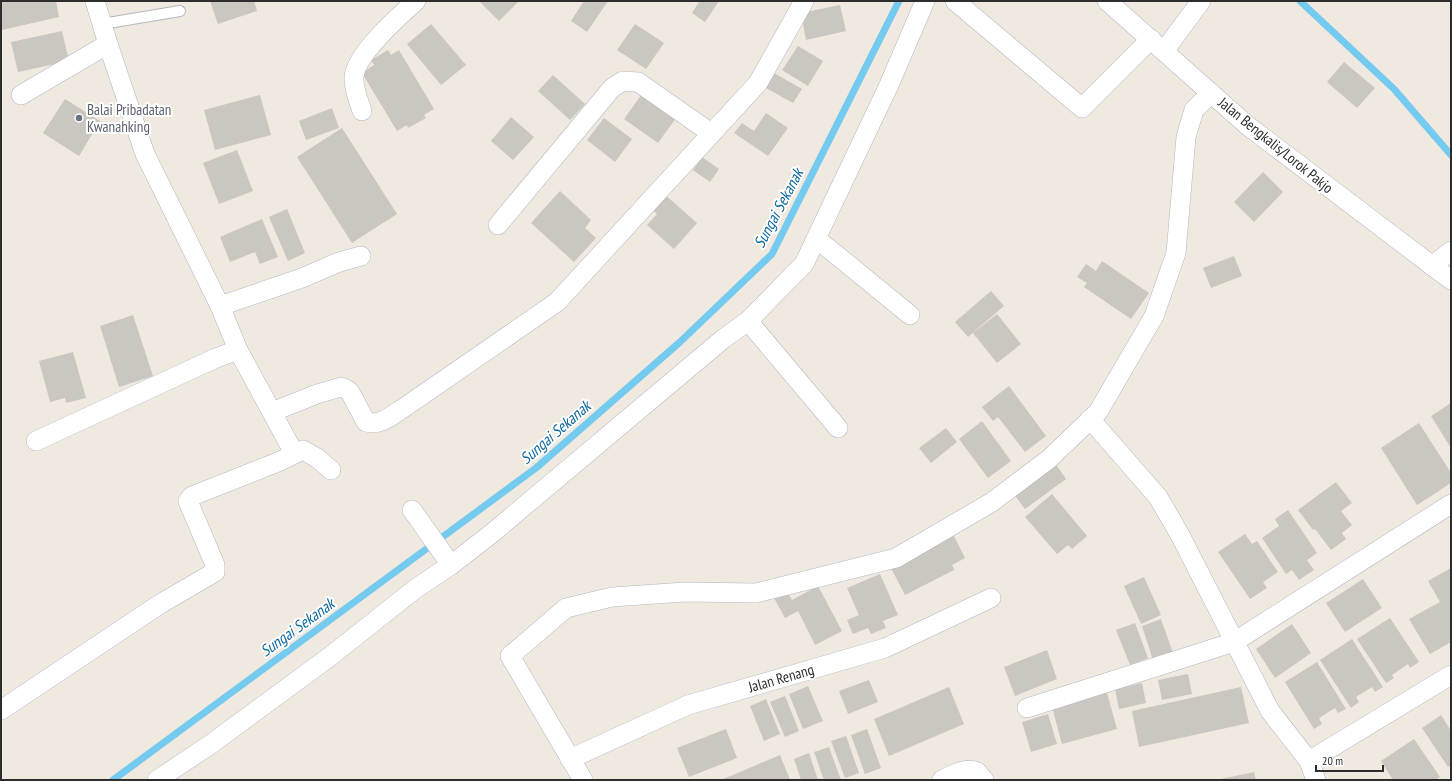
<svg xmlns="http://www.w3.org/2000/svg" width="1452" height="781" font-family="'PT Sans Narrow',sans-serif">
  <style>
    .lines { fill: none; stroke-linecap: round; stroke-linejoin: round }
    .stream { stroke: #75caef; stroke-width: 7 }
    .building { fill: #cac6c0 }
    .service-casing { stroke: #b4b6c0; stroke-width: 12 }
    .minor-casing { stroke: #b4b6c0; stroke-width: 20 }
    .service { stroke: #fff; stroke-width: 10 }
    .minor { stroke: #fff; stroke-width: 19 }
    .worship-dot { fill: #6b7280; stroke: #fff; stroke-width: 1.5 }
    .labels { text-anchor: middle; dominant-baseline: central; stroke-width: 4; stroke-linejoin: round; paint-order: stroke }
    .worship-label { font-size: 15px; fill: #5b616d; stroke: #fff; text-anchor: start }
    .street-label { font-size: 15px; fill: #2d2d2d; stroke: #fff }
    .water-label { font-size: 16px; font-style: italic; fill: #0e69a1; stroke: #fff }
  </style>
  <rect width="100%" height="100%" fill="#efe9e0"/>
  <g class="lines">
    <g class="stream">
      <path d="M 1300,1 L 1394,89 L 1451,155"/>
      <path d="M 113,780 L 536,468 L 680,342 L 772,254 L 899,1"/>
    </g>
  </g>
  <g class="building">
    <path d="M 1,1 L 56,1 L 59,17 L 2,30 L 1,23 Z"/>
    <path d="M 210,1 L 254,1 L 257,11 L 218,24 Z"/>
    <path d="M 479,1 L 519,1 L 499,21 Z"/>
    <path d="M 584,1 L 608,1 L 587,32 L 571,21 Z"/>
    <path d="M 698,1 L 719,1 L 705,22 L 692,13 L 699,2 Z"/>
    <path d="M 840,5 L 846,31 L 806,40 L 801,13 Z"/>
    <path d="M 431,24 L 466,65 L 441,85 L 407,44 Z"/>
    <path d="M 635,24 L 664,43 L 646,69 L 617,50 Z"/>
    <path d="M 62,31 L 69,61 L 18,72 L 11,42 Z"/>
    <path d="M 798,46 L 823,61 L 808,86 L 782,70 Z"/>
    <path d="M 388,50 L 391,55 L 399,50 L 434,109 L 424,115 L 426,118 L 408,128 L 407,125 L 397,131 L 362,73 L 374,65 L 371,60 Z"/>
    <path d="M 1344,62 L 1375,88 L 1357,108 L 1327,82 Z"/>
    <path d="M 774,73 L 802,89 L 793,103 L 766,88 Z"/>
    <path d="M 553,75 L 585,104 L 570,120 L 538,91 Z"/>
    <path d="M 642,94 L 676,118 L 658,143 L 624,119 Z"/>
    <path d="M 260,95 L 271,135 L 215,150 L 204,110 Z"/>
    <path d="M 65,99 L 100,121 L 79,156 L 43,133 Z"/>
    <path d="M 332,108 L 339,128 L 306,140 L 299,121 Z"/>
    <path d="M 766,113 L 788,128 L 768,156 L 734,133 L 742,123 L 754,131 Z"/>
    <path d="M 511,117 L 534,137 L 513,160 L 491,141 Z"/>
    <path d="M 604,118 L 632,139 L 615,162 L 587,140 Z"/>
    <path d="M 342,128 L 397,214 L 352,243 L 297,157 Z"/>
    <path d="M 237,150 L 253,191 L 219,204 L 203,163 Z"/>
    <path d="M 702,157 L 719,169 L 710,182 L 693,170 Z"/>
    <path d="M 1263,172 L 1283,192 L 1254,222 L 1234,202 Z"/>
    <path d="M 560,191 L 591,220 L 585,228 L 596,238 L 574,262 L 531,223 Z"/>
    <path d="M 663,193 L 697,223 L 674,249 L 647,225 L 657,214 L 650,207 Z"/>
    <path d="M 287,209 L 305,253 L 288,261 L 269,217 Z"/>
    <path d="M 262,219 L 278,257 L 260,264 L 255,252 L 230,262 L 220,237 Z"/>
    <path d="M 1234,256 L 1242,276 L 1211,288 L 1203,268 Z"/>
    <path d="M 1102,261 L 1149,293 L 1131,319 L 1084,287 L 1087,283 L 1077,277 L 1086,264 L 1096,271 Z"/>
    <path d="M 991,291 L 1004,306 L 968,337 L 955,322 Z"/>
    <path d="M 997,314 L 1021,344 L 997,363 L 973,333 Z"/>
    <path d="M 133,315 L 153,376 L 119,387 L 100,326 Z"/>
    <path d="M 73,352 L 86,398 L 66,403 L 65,398 L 50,402 L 39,361 Z"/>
    <path d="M 1009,386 L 1046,436 L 1025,452 L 998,417 L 993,421 L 982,407 Z"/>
    <path d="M 1451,403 L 1451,448 L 1431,416 Z"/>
    <path d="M 982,421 L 1011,461 L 988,478 L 959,439 Z"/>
    <path d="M 1419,423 L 1451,473 L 1451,483 L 1417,505 L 1381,448 Z"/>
    <path d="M 946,428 L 957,442 L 931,463 L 919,448 Z"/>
    <path d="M 1055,463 L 1066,479 L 1025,509 L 1013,493 Z"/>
    <path d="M 1336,482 L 1352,503 L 1341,511 L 1352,525 L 1342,533 L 1346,539 L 1331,550 L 1315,529 L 1313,530 L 1298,510 Z"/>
    <path d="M 1052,494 L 1087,536 L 1072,549 L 1068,545 L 1057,554 L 1025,517 Z"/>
    <path d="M 1288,510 L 1317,553 L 1307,560 L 1314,570 L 1299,580 L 1292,570 L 1286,574 L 1262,538 L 1279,526 L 1275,519 Z"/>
    <path d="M 1245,534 L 1252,544 L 1257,541 L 1278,572 L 1263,582 L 1267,588 L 1250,599 L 1218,552 Z"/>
    <path d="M 954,536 L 965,558 L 952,565 L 954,570 L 905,595 L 891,568 Z"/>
    <path d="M 1451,568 L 1451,642 L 1430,654 L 1409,619 L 1440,602 L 1428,581 Z"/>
    <path d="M 880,574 L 898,615 L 883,621 L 886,628 L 871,634 L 868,628 L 853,634 L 847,620 L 859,615 L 847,588 Z"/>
    <path d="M 1144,577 L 1161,615 L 1141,624 L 1124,586 Z"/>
    <path d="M 1363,579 L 1382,608 L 1345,632 L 1326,603 Z"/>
    <path d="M 818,586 L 842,631 L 815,645 L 798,611 L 785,618 L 774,598 L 787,591 L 792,600 Z"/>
    <path d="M 1390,618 L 1419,662 L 1410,668 L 1408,664 L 1392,675 L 1394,678 L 1386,683 L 1357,639 Z"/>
    <path d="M 1161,619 L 1173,653 L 1153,660 L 1142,626 Z"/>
    <path d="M 1135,623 L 1148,658 L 1130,665 L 1116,630 Z"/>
    <path d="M 1292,624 L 1311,653 L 1275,678 L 1256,649 Z"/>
    <path d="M 1352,639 L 1383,687 L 1375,692 L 1372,687 L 1356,697 L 1359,702 L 1351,708 L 1320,660 Z"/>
    <path d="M 1047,650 L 1057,679 L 1015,696 L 1004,667 Z"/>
    <path d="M 1317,662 L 1346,709 L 1338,713 L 1335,708 L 1319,718 L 1322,724 L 1314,729 L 1285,682 Z"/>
    <path d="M 1188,674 L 1192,694 L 1162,700 L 1158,680 Z"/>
    <path d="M 869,680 L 878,702 L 848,714 L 839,691 Z"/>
    <path d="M 1142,683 L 1146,703 L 1119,709 L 1115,689 Z"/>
    <path d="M 808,686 L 823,721 L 803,729 L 789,694 Z"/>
    <path d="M 949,687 L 964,724 L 889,756 L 874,719 Z"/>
    <path d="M 1241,687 L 1249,723 L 1139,747 L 1132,711 Z"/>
    <path d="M 1107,693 L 1117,729 L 1062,744 L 1052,707 Z"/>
    <path d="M 785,696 L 799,731 L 785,737 L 770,702 Z"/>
    <path d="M 766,699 L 780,734 L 764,741 L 750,706 Z"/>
    <path d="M 1048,714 L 1057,744 L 1031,752 L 1022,722 Z"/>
    <path d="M 1441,715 L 1451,731 L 1451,765 L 1448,767 L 1422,728 Z"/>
    <path d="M 726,729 L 737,758 L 689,777 L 677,748 Z"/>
    <path d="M 867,729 L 881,768 L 865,774 L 851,735 Z"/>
    <path d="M 846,736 L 859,773 L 845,778 L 831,741 Z"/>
    <path d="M 1414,739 L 1440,777 L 1435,780 L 1393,780 L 1381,761 Z"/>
    <path d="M 829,747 L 841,780 L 824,780 L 814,752 Z"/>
    <path d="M 809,753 L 818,780 L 801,780 L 794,759 Z"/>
    <path d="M 780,755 L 790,780 L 721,780 Z"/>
    <path d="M 1254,772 L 1256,780 L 1221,780 L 1221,779 Z"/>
  </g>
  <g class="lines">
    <g class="service-casing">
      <path id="service" d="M 102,24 L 180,11"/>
    </g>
    <g class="minor-casing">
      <g id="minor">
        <path d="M 95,1 L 108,44 L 145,154 L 220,306 L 238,350 L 294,453"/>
        <path d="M 955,1 L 1082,108 L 1151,39"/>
        <path d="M 1107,1 L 1248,126 L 1451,280"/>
        <path d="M 1164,51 L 1201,1"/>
        <path d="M 21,95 L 108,44"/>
        <path d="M 362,111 C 359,101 353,88 354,77 C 356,54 398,17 416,1"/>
        <path d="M 498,225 L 612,88 L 623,81 L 638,82 L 711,133"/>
        <path d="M 817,239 L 910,315"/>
        <path d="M 1432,266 L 1451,251"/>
        <path d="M 220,306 L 302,278 L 339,262 L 361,256"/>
        <path d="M 748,321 L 838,428"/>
        <path d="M 272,412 L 317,394 L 341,387 L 346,389 L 350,392 L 366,422 C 380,426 391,416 402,409 L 557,302 L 758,83 L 804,1"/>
        <path d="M 1090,419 L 1158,497 L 1180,535 L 1270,711 L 1309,761 L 1316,780"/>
        <path d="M 36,441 L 216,358 L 238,350"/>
        <path d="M 412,510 L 451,565"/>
        <path d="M 1027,708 L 1234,642 L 1451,504"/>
        <path d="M 1,710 L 160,604 L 215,572 L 215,565 L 188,501 L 192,496 L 278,462 L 303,450 L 317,458 L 331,470"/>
        <path d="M 570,759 L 688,705 L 885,648 L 991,598"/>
        <path d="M 1309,761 L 1451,675"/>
        <path d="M 157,780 L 211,744 L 332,655 L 415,589 L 451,565 L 491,534 L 723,339 L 748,321 L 804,264 L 889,85 L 925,1"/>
        <path d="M 583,780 L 510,656 L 566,608 L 612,597 L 685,592 L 756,593 L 896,558 L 992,502 L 1049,459 L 1098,412 L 1154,316 L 1176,253 L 1186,137 L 1194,110 L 1211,93"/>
        <path d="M 942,780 C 951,776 967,766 977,772 C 979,774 982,778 984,780"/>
      </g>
    </g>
    <use href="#service" class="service"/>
    <use href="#minor" class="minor"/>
  </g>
  <circle class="worship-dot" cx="79" cy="118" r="4"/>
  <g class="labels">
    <g class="worship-label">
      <text x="87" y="109">Balai Pribadatan<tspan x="87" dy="17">Kwanahking</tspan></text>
    </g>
    <g class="street-label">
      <text transform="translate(1276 145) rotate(39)">Jalan Bengkalis/Lorok Pakjo</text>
      <text transform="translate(781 678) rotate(-16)">Jalan Renang</text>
    </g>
    <g class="water-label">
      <text transform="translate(778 208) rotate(-62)">Sungai Sekanak</text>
      <text transform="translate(555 432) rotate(-41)">Sungai Sekanak</text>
      <text transform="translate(297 627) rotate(-36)">Sungai Sekanak</text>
    </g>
  </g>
  <rect width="1452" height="781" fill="none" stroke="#2d2d2d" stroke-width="4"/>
  <path d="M1316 765v6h67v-6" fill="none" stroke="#2d2d2d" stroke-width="2"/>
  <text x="1322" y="765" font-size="12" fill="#2d2d2d" stroke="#ffffff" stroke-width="3" paint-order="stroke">20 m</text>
</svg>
